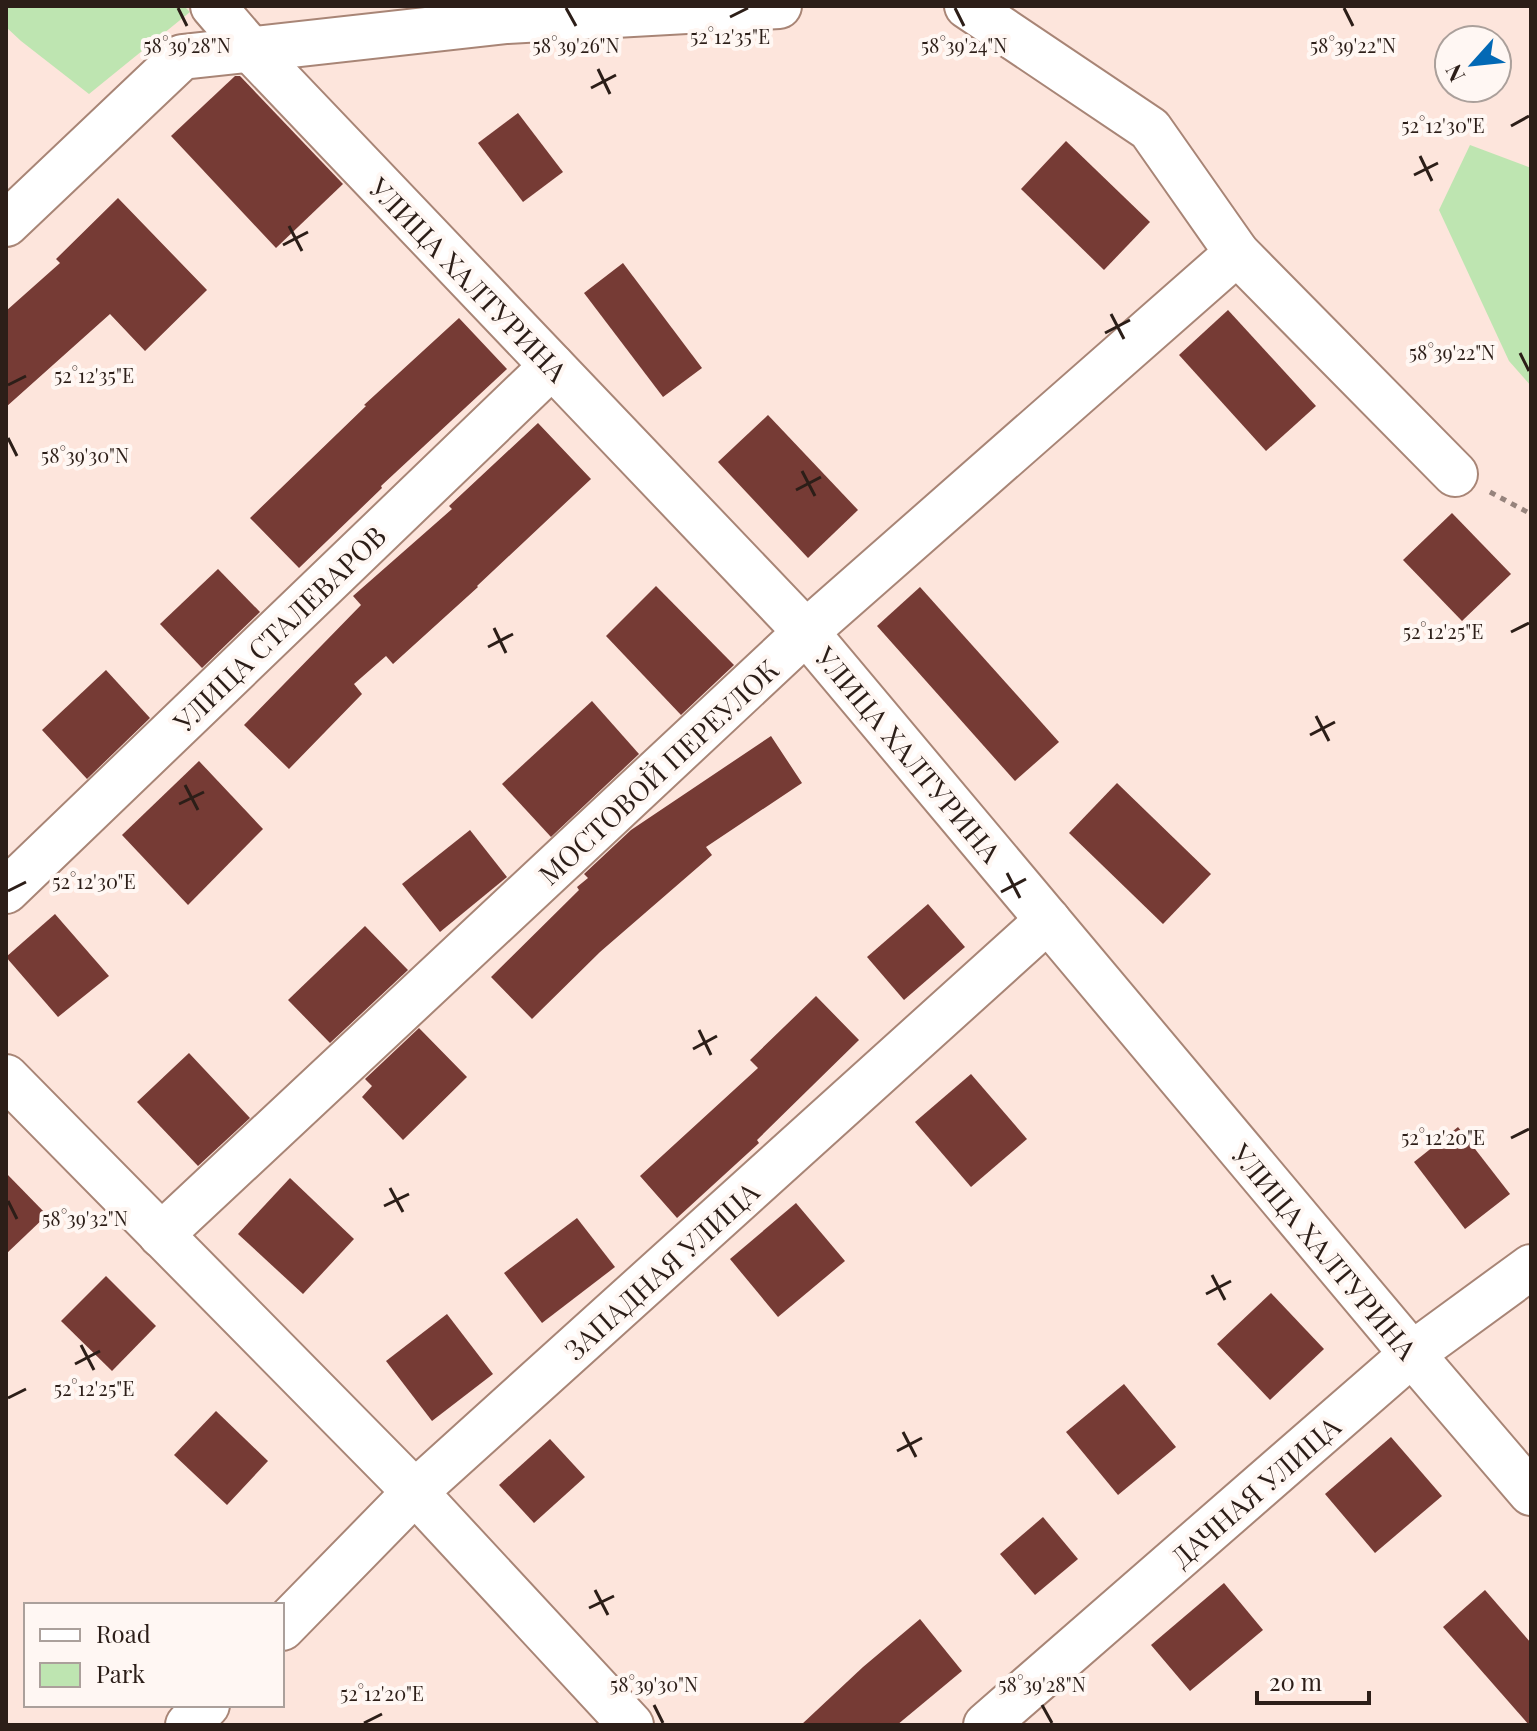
<svg xmlns="http://www.w3.org/2000/svg" width="1537" height="1731" font-family="'Playfair Display',serif">
  <style>
    .green { fill: #bee5b1 }
    .building { fill: #763b35 }
    .lines { fill: none; stroke-linecap: round; stroke-linejoin: round }
    .minor-casing { stroke: #a88576; stroke-width: 48 }
    .path { stroke: #96837c; stroke-width: 5; stroke-dasharray: 6 6; stroke-linecap: butt }
    .minor { stroke: #fff; stroke-width: 44 }
    .ticks { fill: none; stroke: #2c1e18; stroke-width: 3 }
    .labels { text-anchor: middle; dominant-baseline: central; stroke-width: 8; stroke-linejoin: round; paint-order: stroke }
    .street-label { font-size: 28px; fill: #2c1e18; stroke: #fff7f3 }
    .ticks-label { font-size: 20px; text-anchor: middle; fill: #2c1e18; stroke: #fff7f3; stroke-width: 8; stroke-linejoin: round; paint-order: stroke }
  </style>
  <rect width="100%" height="100%" fill="#fde5dc"/>
  <g class="green">
    <path d="M 6,6 L 184,6 L 190,12 L 89,94 L 21,41 L 6,27 Z"/>
    <path d="M 1470,145 L 1531,168 L 1531,386 L 1509,361 L 1439,210 Z"/>
  </g>
  <g class="building">
    <path d="M 235,76 L 240,76 L 343,184 L 276,248 L 171,136 Z"/>
    <path d="M 518,113 L 563,172 L 523,202 L 478,143 Z"/>
    <path d="M 1066,141 L 1150,222 L 1104,270 L 1021,189 Z"/>
    <path d="M 118,198 L 207,290 L 145,351 L 110,314 L 6,407 L 6,311 L 60,263 L 56,259 Z"/>
    <path d="M 623,263 L 702,368 L 663,397 L 584,293 Z"/>
    <path d="M 1228,310 L 1316,406 L 1266,451 L 1179,355 Z"/>
    <path d="M 459,318 L 507,369 L 381,486 L 382,488 L 299,568 L 250,518 L 366,406 L 364,405 Z"/>
    <path d="M 768,415 L 858,510 L 808,558 L 718,462 Z"/>
    <path d="M 538,423 L 591,479 L 477,586 L 478,587 L 393,664 L 386,656 L 354,684 L 362,694 L 289,769 L 244,725 L 361,605 L 353,596 L 452,509 L 449,506 Z"/>
    <path d="M 1452,513 L 1511,574 L 1462,621 L 1403,560 Z"/>
    <path d="M 218,569 L 260,612 L 202,668 L 160,624 Z"/>
    <path d="M 656,586 L 734,665 L 681,715 L 606,636 Z"/>
    <path d="M 920,587 L 1059,742 L 1015,781 L 877,626 Z"/>
    <path d="M 106,670 L 150,718 L 87,779 L 42,730 Z"/>
    <path d="M 592,701 L 639,754 L 551,837 L 502,784 Z"/>
    <path d="M 771,736 L 802,783 L 706,847 L 712,855 L 600,952 L 532,1019 L 491,977 L 579,890 L 577,887 L 588,878 L 584,874 L 631,830 Z"/>
    <path d="M 199,761 L 263,829 L 188,905 L 122,835 Z"/>
    <path d="M 1117,783 L 1211,874 L 1163,924 L 1069,833 Z"/>
    <path d="M 470,830 L 507,877 L 440,932 L 402,884 Z"/>
    <path d="M 928,904 L 965,947 L 904,1000 L 867,957 Z"/>
    <path d="M 55,914 L 109,976 L 58,1017 L 6,957 Z"/>
    <path d="M 365,926 L 408,970 L 330,1043 L 288,1000 Z"/>
    <path d="M 816,996 L 859,1040 L 757,1140 L 759,1143 L 677,1218 L 640,1176 L 758,1068 L 750,1060 Z"/>
    <path d="M 419,1028 L 467,1077 L 403,1140 L 362,1097 L 372,1086 L 365,1079 Z"/>
    <path d="M 189,1053 L 250,1118 L 198,1166 L 137,1102 Z"/>
    <path d="M 971,1074 L 1027,1139 L 971,1187 L 915,1122 Z"/>
    <path d="M 1458,1127 L 1510,1194 L 1465,1229 L 1414,1162 Z"/>
    <path d="M 6,1173 L 47,1215 L 6,1254 Z"/>
    <path d="M 290,1178 L 354,1239 L 303,1294 L 238,1234 Z"/>
    <path d="M 796,1203 L 845,1261 L 778,1317 L 730,1259 Z"/>
    <path d="M 577,1218 L 615,1267 L 542,1323 L 504,1273 Z"/>
    <path d="M 106,1276 L 156,1326 L 112,1371 L 61,1321 Z"/>
    <path d="M 1271,1293 L 1324,1349 L 1270,1400 L 1217,1344 Z"/>
    <path d="M 447,1314 L 493,1374 L 432,1421 L 386,1361 Z"/>
    <path d="M 1124,1384 L 1176,1447 L 1118,1495 L 1066,1432 Z"/>
    <path d="M 216,1411 L 268,1461 L 227,1505 L 174,1455 Z"/>
    <path d="M 1391,1437 L 1442,1496 L 1375,1553 L 1325,1494 Z"/>
    <path d="M 550,1439 L 585,1477 L 534,1523 L 499,1485 Z"/>
    <path d="M 1043,1517 L 1078,1559 L 1035,1595 L 1000,1554 Z"/>
    <path d="M 1224,1583 L 1263,1630 L 1190,1691 L 1151,1645 Z"/>
    <path d="M 1485,1590 L 1531,1643 L 1531,1725 L 1529,1725 L 1443,1627 Z"/>
    <path d="M 920,1619 L 962,1671 L 897,1725 L 801,1725 L 863,1667 Z"/>
  </g>
  <g class="lines">
    <g class="minor-casing">
      <g id="minor">
        <path d="M 213,6 L 250,49 L 806,632 L 1412,1354 L 1531,1493"/>
        <path d="M 967,6 L 1150,129 L 1237,253 L 1455,474"/>
        <path d="M 6,224 L 182,57 L 507,21 L 779,6"/>
        <path d="M 6,891 L 552,366"/>
        <path d="M 6,1077 L 415,1492 L 631,1725"/>
        <path d="M 161,1235 L 806,632 L 1237,253"/>
        <path d="M 282,1628 L 415,1492 L 1048,920"/>
        <path d="M 188,1725 L 207,1705"/>
        <path d="M 986,1725 L 1412,1354 L 1531,1267"/>
      </g>
    </g>
    <path class="path" d="M 1490,492 L 1531,514"/>
    <use href="#minor" class="minor"/>
  </g>
  <path class="ticks" d="M 178,8 L 187,26M 566,8 L 576,26M 955,8 L 964,26M 1344,8 L 1353,26M 730,17 L 748,8M 598,69 L 610,94M 591,88 L 616,75M 1511,126 L 1529,116M 1420,156 L 1432,181M 1414,175 L 1438,163M 289,226 L 302,251M 283,245 L 308,232M 1111,314 L 1124,339M 1105,333 L 1130,320M 1520,353 L 1529,371M 8,385 L 26,376M 8,438 L 17,456M 802,471 L 815,496M 796,490 L 821,477M 494,628 L 506,653M 1511,632 L 1529,623M 488,647 L 513,634M 1316,716 L 1329,741M 1310,735 L 1335,722M 185,785 L 198,810M 179,804 L 204,792M 1007,873 L 1020,898M 8,891 L 26,882M 1001,892 L 1026,879M 699,1030 L 711,1055M 693,1049 L 717,1036M 1511,1138 L 1529,1129M 390,1188 L 403,1212M 8,1201 L 17,1219M 384,1206 L 409,1194M 1212,1275 L 1225,1300M 1206,1294 L 1231,1281M 81,1345 L 94,1370M 75,1364 L 100,1351M 8,1398 L 26,1389M 903,1432 L 916,1457M 897,1451 L 922,1438M 595,1590 L 608,1615M 589,1608 L 614,1596M 654,1705 L 663,1723M 1042,1705 L 1052,1723M 364,1723 L 382,1714"/>
  <g class="labels">
    <g class="street-label">
      <text transform="translate(469 279) rotate(46)">УЛИЦА ХАЛТУРИНА</text>
      <text transform="translate(279 628) rotate(-44)">УЛИЦА СТАЛЕВАРОВ</text>
      <text transform="translate(909 754) rotate(50)">УЛИЦА ХАЛТУРИНА</text>
      <text transform="translate(658 771) rotate(-43)">МОСТОВОЙ ПЕРЕУЛОК</text>
      <text transform="translate(1325 1251) rotate(50)">УЛИЦА ХАЛТУРИНА</text>
      <text transform="translate(661 1270) rotate(-42)">ЗАПАДНАЯ УЛИЦА</text>
      <text transform="translate(1255 1491) rotate(-41)">ДАЧНАЯ УЛИЦА</text>
    </g>
  </g>
  <g class="ticks-label">
    <text x="730" y="44">52°12'35"E</text>
    <text x="187" y="53">58°39'28"N</text>
    <text x="576" y="53">58°39'26"N</text>
    <text x="964" y="53">58°39'24"N</text>
    <text x="1353" y="53">58°39'22"N</text>
    <text x="1443" y="133">52°12'30"E</text>
    <text x="1452" y="360">58°39'22"N</text>
    <text x="94" y="383">52°12'35"E</text>
    <text x="85" y="463">58°39'30"N</text>
    <text x="1443" y="639">52°12'25"E</text>
    <text x="94" y="889">52°12'30"E</text>
    <text x="1443" y="1145">52°12'20"E</text>
    <text x="85" y="1226">58°39'32"N</text>
    <text x="94" y="1396">52°12'25"E</text>
    <text x="654" y="1692">58°39'30"N</text>
    <text x="1042" y="1692">58°39'28"N</text>
    <text x="382" y="1701">52°12'20"E</text>
  </g>
  <rect width="1537" height="1731" fill="none" stroke="#2c1e18" stroke-width="16"/>
  <rect x="24" y="1603" width="260" height="104" fill="#fff7f3" stroke="#aba09b" stroke-width="2"/>
  <rect x="40" y="1629" width="40" height="12" fill="#ffffff" stroke="#aba09b" stroke-width="2"/>
  <text x="96" y="1643" font-size="24" fill="#2c1e18">Road</text>
  <rect x="40" y="1663" width="40" height="24" fill="#bee5b1" stroke="#aba09b" stroke-width="2"/>
  <text x="96" y="1683" font-size="24" fill="#2c1e18">Park</text>
  <g transform="translate(1473 64) rotate(243)"><circle r="38" fill="#fff7f3" stroke="#aba09b" stroke-width="2"/>
  <path d="M0-6L14 30L0 20L-14 30Z" fill="#0369b5"/>
  <text y="-12" font-size="22" font-weight="bold" text-anchor="middle" fill="#2c1e18">N</text>
  </g>
  <path d="M1257 1691v12h112v-12" fill="none" stroke="#2c1e18" stroke-width="4"/>
  <text x="1269" y="1691" font-size="24" fill="#2c1e18" stroke="#fff7f3" stroke-width="6" paint-order="stroke">20 m</text>
</svg>
